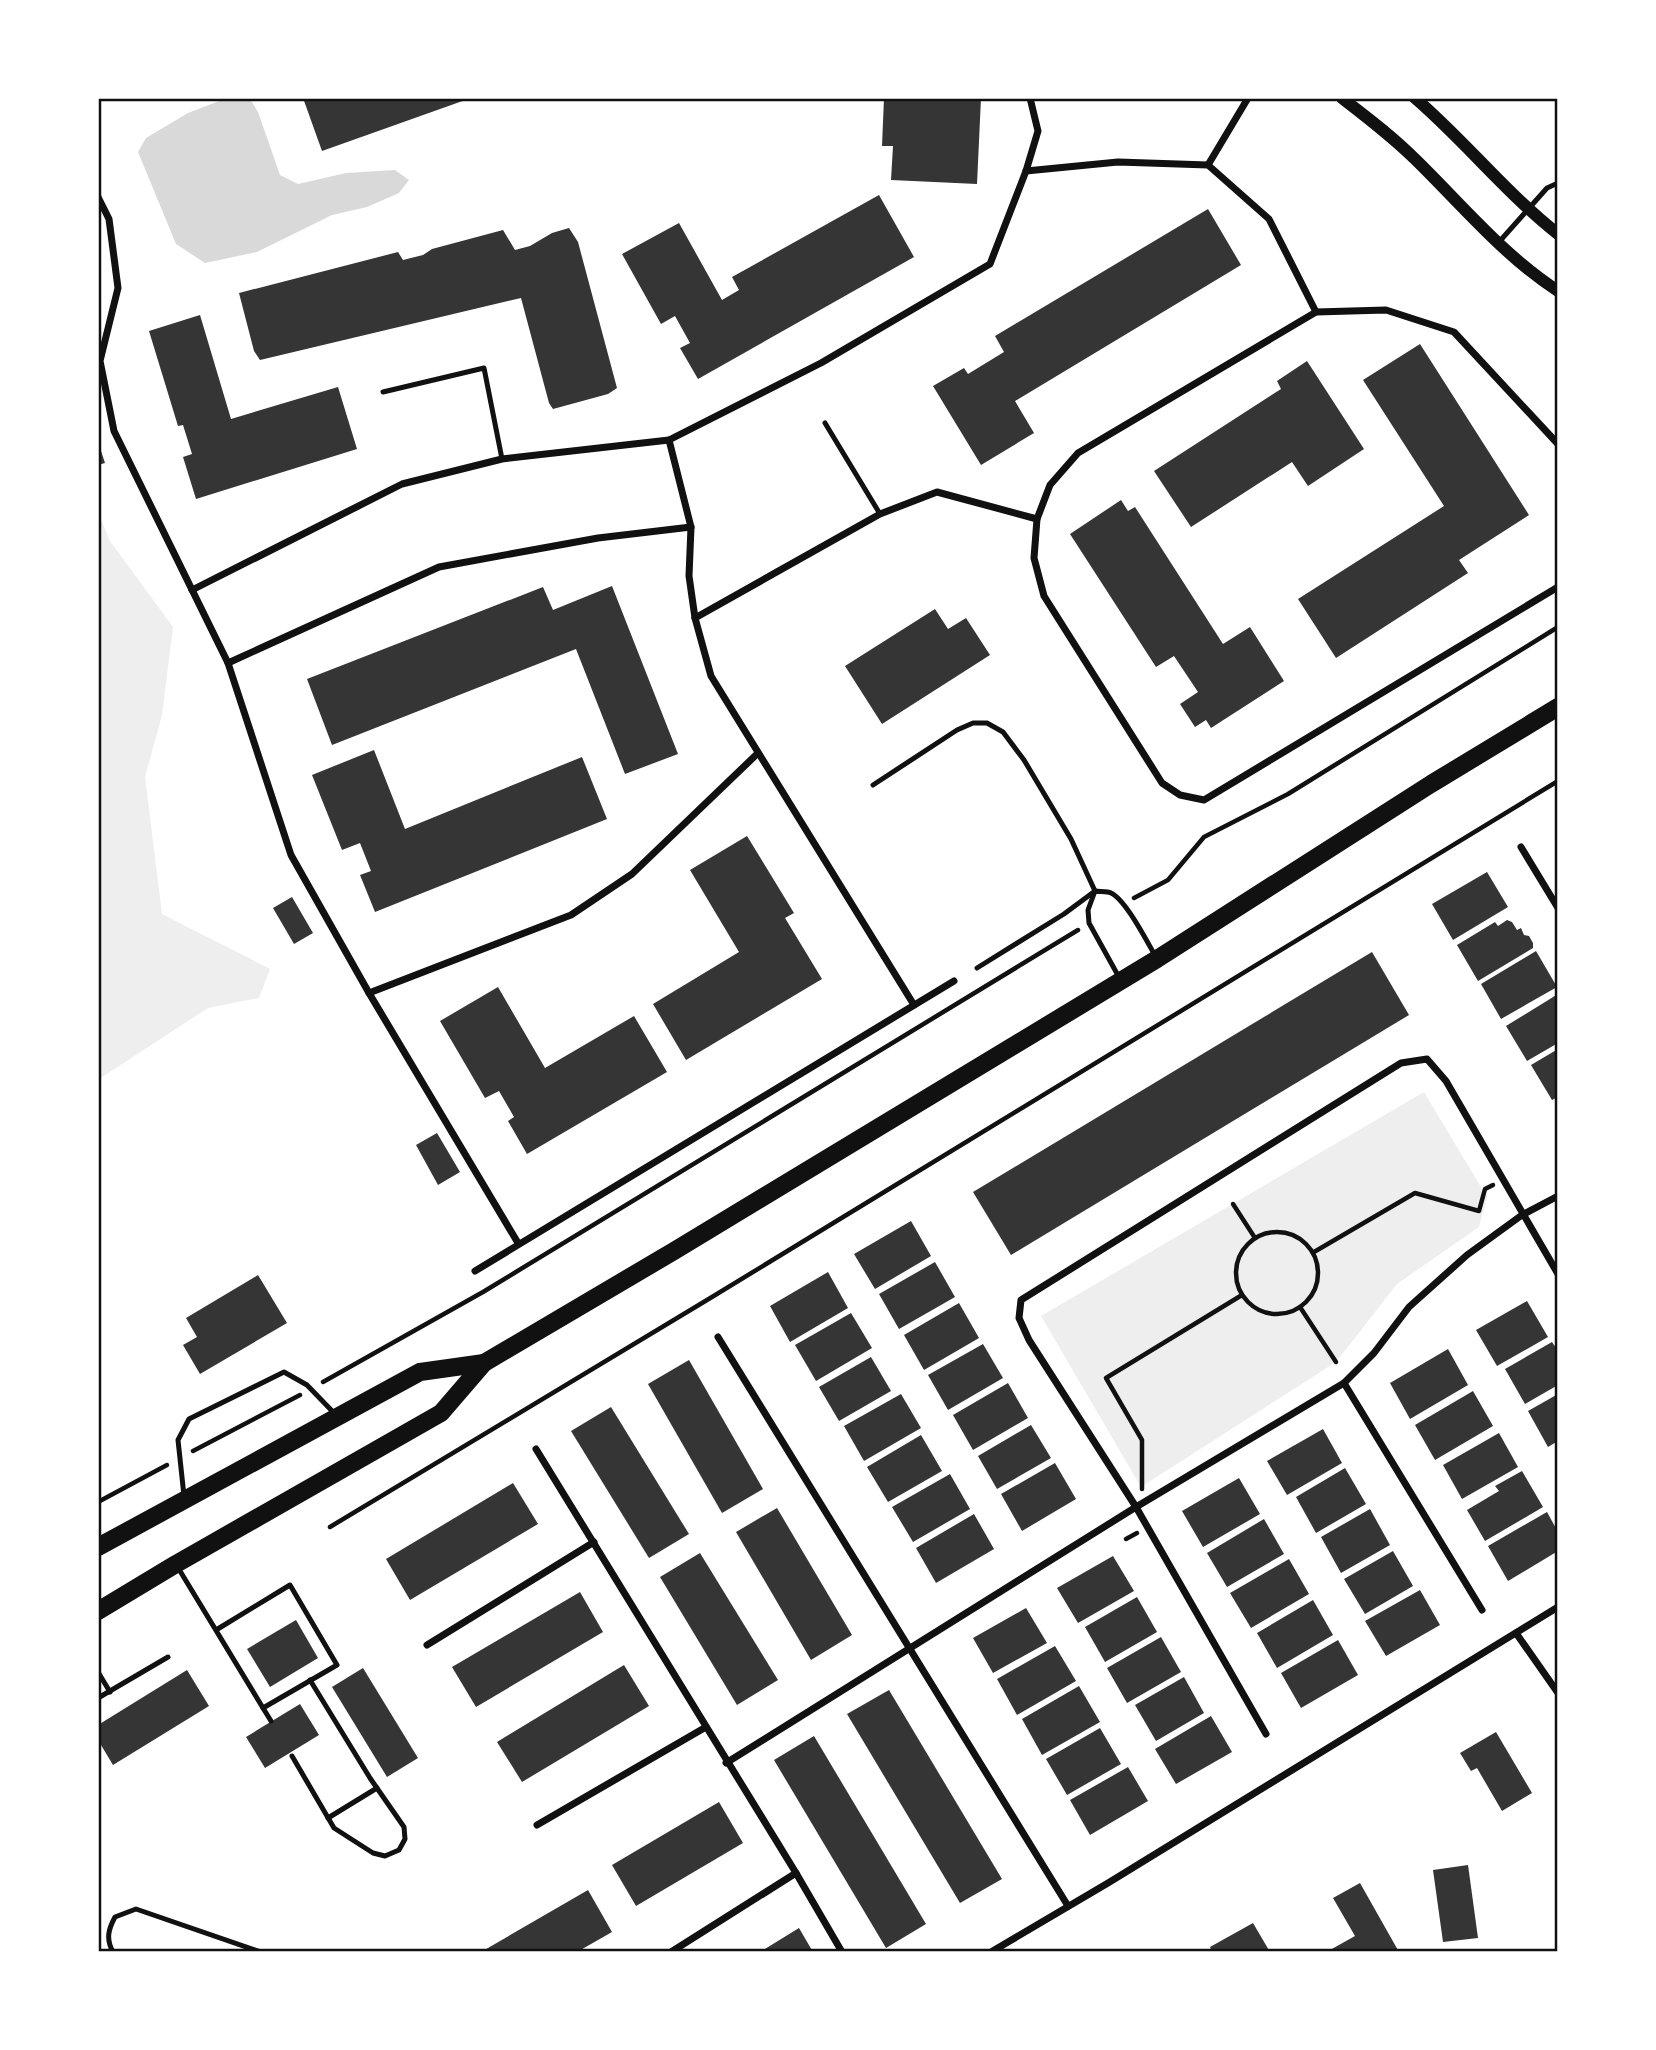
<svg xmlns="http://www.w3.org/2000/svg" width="1656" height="2050" font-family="Arial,sans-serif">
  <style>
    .green { fill: #eee }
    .water { fill: #d9d9d9 }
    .building { fill: #353535 }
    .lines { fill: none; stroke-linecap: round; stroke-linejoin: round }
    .path { stroke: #111; stroke-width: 4.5 }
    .service { stroke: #111; stroke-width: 5 }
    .minor { stroke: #111; stroke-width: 7 }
    .tertiary { stroke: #111; stroke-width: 12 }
    .primary { stroke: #111; stroke-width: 18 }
    .neatline { fill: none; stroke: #111; stroke-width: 2.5 }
  </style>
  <rect width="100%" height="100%" fill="#fff"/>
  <g class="green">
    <path d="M 98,512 L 110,541 L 173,627 L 162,715 L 145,777 L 162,914 L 270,969 L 259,998 L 208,1008 L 102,1077 L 98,1084 Z"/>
    <path d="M 1424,1092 L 1487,1197 L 1479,1227 L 1397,1284 L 1336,1362 L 1141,1487 L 1041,1316 Z"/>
  </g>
  <path class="water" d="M 227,98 L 250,99 L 258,112 L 280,175 L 298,184 L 346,173 L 395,170 L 409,180 L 399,193 L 367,207 L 332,215 L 257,252 L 205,263 L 176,244 L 138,152 L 146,138 L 188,113 Z"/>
  <g class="building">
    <path d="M 303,98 L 471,98 L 322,151 Z"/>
    <path d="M 884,98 L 981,98 L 977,184 L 891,180 L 893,146 L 882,146 Z"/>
    <path d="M 879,195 L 914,257 L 698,379 L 680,348 L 690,343 L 675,316 L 661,324 L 622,254 L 679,223 L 722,300 L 739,290 L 732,277 Z"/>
    <path d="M 1208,209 L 1241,265 L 1015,401 L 1034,433 L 981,465 L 933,386 L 964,368 L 968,374 L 1004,352 L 995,336 Z"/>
    <path d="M 569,228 L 578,242 L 617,388 L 608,394 L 553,409 L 549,403 L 521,298 L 260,360 L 254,351 L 239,293 L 398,252 L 403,260 L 423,255 L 432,249 L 503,230 L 515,250 L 530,246 L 552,233 Z"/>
    <path d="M 200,315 L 231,419 L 338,387 L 357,449 L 196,499 L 183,457 L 192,454 L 183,425 L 178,426 L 149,331 Z"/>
    <path d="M 1420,344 L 1529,515 L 1459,560 L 1468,573 L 1336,658 L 1298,599 L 1444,506 L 1363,380 Z"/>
    <path d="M 1307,361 L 1364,449 L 1308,486 L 1292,462 L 1191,527 L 1154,471 L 1281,389 L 1277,381 Z"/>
    <path d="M 98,442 L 105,463 L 98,465 Z"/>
    <path d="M 1121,500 L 1128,511 L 1135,507 L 1223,644 L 1250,627 L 1284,681 L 1211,728 L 1206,720 L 1195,727 L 1180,704 L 1198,692 L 1174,656 L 1156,667 L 1070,534 Z"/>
    <path d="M 612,586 L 678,754 L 625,774 L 576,649 L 332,745 L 307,679 L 543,587 L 553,610 Z"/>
    <path d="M 935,609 L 948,629 L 966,618 L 990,655 L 882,724 L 845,666 Z"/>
    <path d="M 374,750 L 405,829 L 582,757 L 607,819 L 375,912 L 360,875 L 371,871 L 360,843 L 342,850 L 312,775 Z"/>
    <path d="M 747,836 L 794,913 L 785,918 L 822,979 L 686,1060 L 653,1004 L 739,952 L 690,870 Z"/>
    <path d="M 1487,872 L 1508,907 L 1453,940 L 1432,904 Z"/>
    <path d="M 292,897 L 313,933 L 294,944 L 273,908 Z"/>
    <path d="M 1507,920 L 1512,922 L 1517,930 L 1521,928 L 1524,935 L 1529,936 L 1533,943 L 1533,948 L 1478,981 L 1457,945 L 1495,922 L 1498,926 Z"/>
    <path d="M 1536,951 L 1557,987 L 1501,1019 L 1481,984 Z"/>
    <path d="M 1372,952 L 1409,1015 L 1011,1255 L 973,1192 Z"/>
    <path d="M 498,987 L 545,1068 L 634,1016 L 667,1072 L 527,1154 L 508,1121 L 514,1117 L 499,1091 L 485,1098 L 440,1021 Z"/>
    <path d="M 1558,994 L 1558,1043 L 1527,1061 L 1506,1026 Z"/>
    <path d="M 1558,1049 L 1558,1097 L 1552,1100 L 1531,1065 Z"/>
    <path d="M 437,1133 L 460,1172 L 438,1185 L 416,1145 Z"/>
    <path d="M 911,1221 L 931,1256 L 875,1289 L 854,1254 Z"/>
    <path d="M 935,1262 L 955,1297 L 899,1329 L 879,1294 Z"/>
    <path d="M 828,1272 L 848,1308 L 790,1342 L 770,1306 Z"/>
    <path d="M 258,1275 L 287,1323 L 200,1374 L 183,1345 L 197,1337 L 186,1318 Z"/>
    <path d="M 1527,1301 L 1548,1337 L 1497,1366 L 1476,1330 Z"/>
    <path d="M 959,1303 L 979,1338 L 924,1370 L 904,1335 Z"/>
    <path d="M 851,1313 L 872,1348 L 816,1381 L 795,1345 Z"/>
    <path d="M 1552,1342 L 1558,1351 L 1558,1385 L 1525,1404 L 1505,1369 Z"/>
    <path d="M 983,1344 L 1003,1378 L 948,1410 L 928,1375 Z"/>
    <path d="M 1448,1349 L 1468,1385 L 1410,1419 L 1390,1383 Z"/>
    <path d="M 871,1357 L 891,1391 L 839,1421 L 819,1387 Z"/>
    <path d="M 689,1360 L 763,1489 L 722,1513 L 648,1384 Z"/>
    <path d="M 1008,1383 L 1028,1418 L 973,1450 L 953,1415 Z"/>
    <path d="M 1473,1391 L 1493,1426 L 1435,1460 L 1415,1425 Z"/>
    <path d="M 901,1394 L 921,1428 L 864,1461 L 844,1426 Z"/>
    <path d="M 1558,1394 L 1558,1441 L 1548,1447 L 1528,1411 Z"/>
    <path d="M 611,1407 L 689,1534 L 649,1558 L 571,1431 Z"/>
    <path d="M 1031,1425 L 1051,1458 L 997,1489 L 978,1456 Z"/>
    <path d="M 1323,1429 L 1342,1463 L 1287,1495 L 1267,1461 Z"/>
    <path d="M 1499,1433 L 1518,1467 L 1462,1499 L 1443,1465 Z"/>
    <path d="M 921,1435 L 942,1471 L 888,1502 L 867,1467 Z"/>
    <path d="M 1055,1463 L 1076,1499 L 1022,1531 L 1001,1494 Z"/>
    <path d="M 1345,1468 L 1366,1504 L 1316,1533 L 1296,1497 Z"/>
    <path d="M 1522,1471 L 1543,1507 L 1485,1541 L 1467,1510 L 1499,1491 L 1495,1486 Z"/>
    <path d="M 950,1474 L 970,1509 L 913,1542 L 892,1507 Z"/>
    <path d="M 1239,1478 L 1260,1514 L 1203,1547 L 1182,1511 Z"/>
    <path d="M 513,1483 L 538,1524 L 410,1600 L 386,1559 Z"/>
    <path d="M 777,1508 L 852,1635 L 811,1660 L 736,1532 Z"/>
    <path d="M 1370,1509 L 1390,1545 L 1341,1573 L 1321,1537 Z"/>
    <path d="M 1547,1512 L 1558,1532 L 1558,1551 L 1508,1581 L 1488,1546 Z"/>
    <path d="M 974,1514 L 994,1549 L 936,1583 L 916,1548 Z"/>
    <path d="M 1264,1519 L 1284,1554 L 1227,1587 L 1207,1553 Z"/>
    <path d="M 1393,1551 L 1413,1586 L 1365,1614 L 1344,1579 Z"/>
    <path d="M 700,1553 L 778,1680 L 737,1705 L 660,1577 Z"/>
    <path d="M 1113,1556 L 1134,1591 L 1078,1623 L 1057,1588 Z"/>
    <path d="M 1289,1559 L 1309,1594 L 1251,1628 L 1230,1593 Z"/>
    <path d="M 1420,1590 L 1440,1625 L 1386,1656 L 1365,1621 Z"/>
    <path d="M 580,1592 L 603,1632 L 476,1707 L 452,1667 Z"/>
    <path d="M 1137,1597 L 1157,1632 L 1105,1662 L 1085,1627 Z"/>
    <path d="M 1313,1600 L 1333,1635 L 1277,1668 L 1257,1633 Z"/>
    <path d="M 1026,1608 L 1047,1643 L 993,1673 L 973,1638 Z"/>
    <path d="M 296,1620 L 318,1658 L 270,1687 L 247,1649 Z"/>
    <path d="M 1161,1637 L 1181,1672 L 1127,1703 L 1107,1668 Z"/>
    <path d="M 1338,1640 L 1358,1675 L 1301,1708 L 1281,1673 Z"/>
    <path d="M 1055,1646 L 1076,1681 L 1017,1715 L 997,1679 Z"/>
    <path d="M 624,1665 L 649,1706 L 522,1782 L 497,1742 Z"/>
    <path d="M 363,1668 L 418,1758 L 387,1777 L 332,1687 Z"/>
    <path d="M 187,1670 L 209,1706 L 113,1765 L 98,1740 L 98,1725 Z"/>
    <path d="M 1184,1677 L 1204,1713 L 1156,1741 L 1135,1705 Z"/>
    <path d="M 1079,1686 L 1100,1722 L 1042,1755 L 1022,1719 Z"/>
    <path d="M 889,1690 L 1002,1879 L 960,1903 L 847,1714 Z"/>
    <path d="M 300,1704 L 319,1735 L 265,1768 L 246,1737 Z"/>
    <path d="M 1211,1716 L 1232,1752 L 1176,1784 L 1155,1749 Z"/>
    <path d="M 1100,1728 L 1121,1764 L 1067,1795 L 1046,1759 Z"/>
    <path d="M 1496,1732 L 1532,1793 L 1502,1811 L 1477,1768 L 1471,1771 L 1460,1753 Z"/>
    <path d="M 814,1736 L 926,1924 L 886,1948 L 774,1760 Z"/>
    <path d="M 1128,1767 L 1148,1801 L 1090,1835 L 1070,1800 Z"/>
    <path d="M 719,1802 L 743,1843 L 636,1906 L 612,1865 Z"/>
    <path d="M 1468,1865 L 1478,1938 L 1443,1942 L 1433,1870 Z"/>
    <path d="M 1360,1883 L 1399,1952 L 1331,1952 L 1330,1950 L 1355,1936 L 1333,1898 Z"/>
    <path d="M 588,1890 L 612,1932 L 577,1952 L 481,1952 Z"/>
    <path d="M 1253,1923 L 1270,1952 L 1212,1952 L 1210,1947 Z"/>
    <path d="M 799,1928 L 813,1952 L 760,1952 Z"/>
  </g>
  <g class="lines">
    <g class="path">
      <path d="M 1134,898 L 1168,880 L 1204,837 L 1288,794 L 1558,627"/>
      <path d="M 1233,1204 L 1255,1238"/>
      <circle cx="1277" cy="1273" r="41"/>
      <path d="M 1314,1252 L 1415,1193 L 1479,1211 L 1485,1189 L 1493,1185"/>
      <path d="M 1300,1307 L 1336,1362"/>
      <path d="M 323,1382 L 483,1292 L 1078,930"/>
      <path d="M 193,1451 L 300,1395"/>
      <path d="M 1142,1489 L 1142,1440 L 1106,1378 L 1242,1295"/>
      <path d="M 98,1502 L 167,1465"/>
      <path d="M 330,1527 L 712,1297 L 1558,781"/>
      <path d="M 1126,1539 L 1137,1533"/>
    </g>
    <g class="service">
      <path d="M 1499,242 L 1547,188 L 1558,183"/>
      <path d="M 383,392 L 484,368 L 502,459"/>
      <path d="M 825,423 L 880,514"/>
      <path d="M 873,785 L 957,730 L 973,723 L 987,723 L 1003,732 L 1024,760 L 1071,839 L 1095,891 L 1088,910 L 1089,923 L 1120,979"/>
      <path d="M 977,968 L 1064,914 L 1095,891 C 1099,892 1107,891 1111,893 C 1126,900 1147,942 1156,957"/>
      <path d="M 184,1496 L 178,1440 L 189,1419 L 284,1372 L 307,1385 L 335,1414"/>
      <path d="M 177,1566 L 263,1708 L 337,1665 L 290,1585 L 216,1630"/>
      <path d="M 98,1672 L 110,1692"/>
      <path d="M 98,1698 L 168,1657"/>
      <path d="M 263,1708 L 271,1721"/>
      <path d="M 292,1756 L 334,1828 L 373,1853 L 385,1856 L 399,1850 L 405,1839 L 404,1827 L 370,1778 L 310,1680"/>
      <path d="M 328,1818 L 377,1788"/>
      <path d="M 113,1952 C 106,1939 108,1930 115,1917 L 136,1909 L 261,1952"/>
    </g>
    <g class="minor">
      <path d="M 1208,165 L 1248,98"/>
      <path d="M 1026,171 L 1118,162 L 1208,165 L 1269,219 L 1316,312"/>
      <path d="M 98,197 L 109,219 L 118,288 L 100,361 L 114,431 L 228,663 L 439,567 L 598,538 L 691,527 L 669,440 L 821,363 L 990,264 L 1026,171 L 1038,131 L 1030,98"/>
      <path d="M 1558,444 L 1454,332 L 1386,310 L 1316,312 L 1078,453 L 1050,485 L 1037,519 L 1034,558 L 1044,596 L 1162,783 L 1180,795 L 1204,800 L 1558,587"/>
      <path d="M 691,527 L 689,576 L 695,618 L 711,676 L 914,1005"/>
      <path d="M 192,590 L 402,484 L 502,459 L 669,440"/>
      <path d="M 695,618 L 880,514 L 937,492 L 1037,519"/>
      <path d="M 228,663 L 291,855 L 369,993 L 518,1243"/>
      <path d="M 1521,847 L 1558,908"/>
      <path d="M 369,993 L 571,915 L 632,874 L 757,754"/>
      <path d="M 475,1271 L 954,981"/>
      <path d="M 718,1337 L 1068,1906"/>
      <path d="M 1344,1383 L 1482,1610"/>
      <path d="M 536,1449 L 796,1873 L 842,1952"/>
      <path d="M 1516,1633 L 1558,1693"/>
      <path d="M 427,1645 L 594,1542"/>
      <path d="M 1266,1734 L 1136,1507 L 1029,1340 L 1019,1318 L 1021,1300 L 1401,1063 L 1427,1059 L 1446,1081 L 1558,1274"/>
      <path d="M 726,1763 L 1136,1507 L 1344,1383 L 1374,1353 L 1409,1307 L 1467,1255 L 1522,1215 L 1558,1196"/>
      <path d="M 537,1825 L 706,1727"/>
      <path d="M 671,1952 L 796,1873"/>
      <path d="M 991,1952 L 1108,1883 L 1558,1607"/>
    </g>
    <g class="tertiary">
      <path d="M 1342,98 C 1368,118 1393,137 1416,160 C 1462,205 1504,256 1558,291"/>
      <path d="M 1415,98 C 1465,141 1506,193 1558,234"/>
    </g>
    <g class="primary">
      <path d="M 98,1547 L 420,1372 L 484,1363"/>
      <path d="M 98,1611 L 176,1564 L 441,1413 L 484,1363 L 674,1251 L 1157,959 L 1431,784 L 1558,707"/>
    </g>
  </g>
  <rect width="1656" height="2050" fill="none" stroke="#ffffff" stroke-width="200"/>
  <rect x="100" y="100" width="1456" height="1850" class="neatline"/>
</svg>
